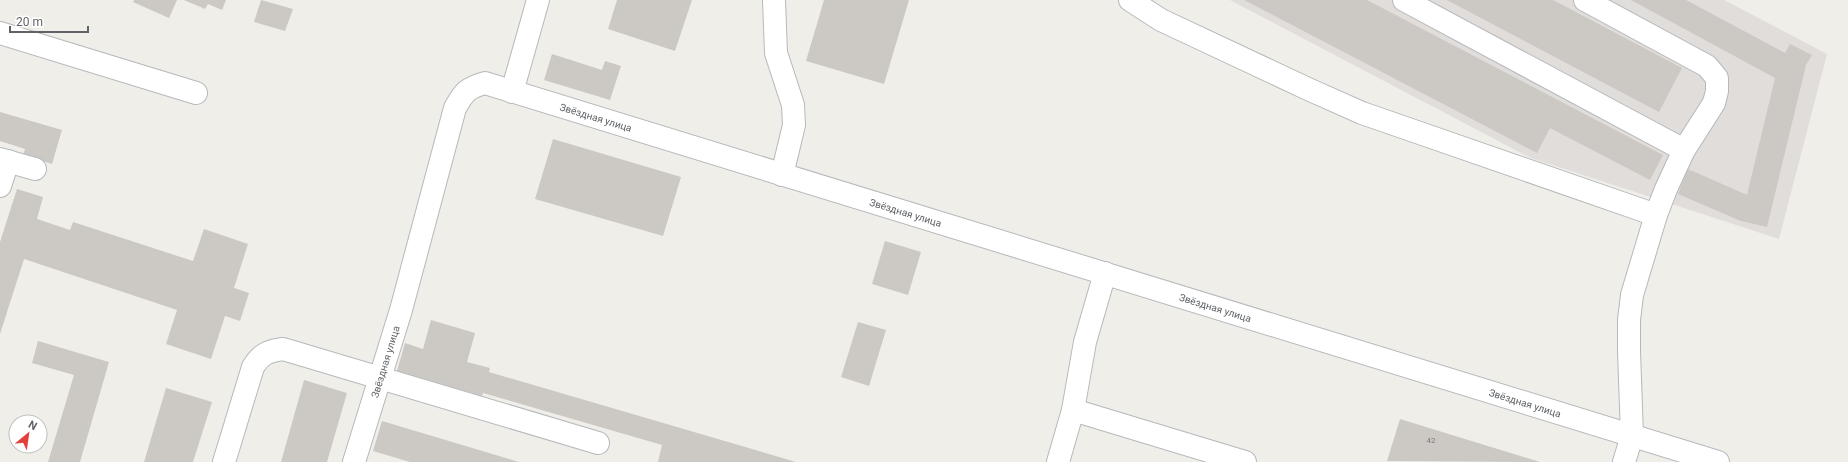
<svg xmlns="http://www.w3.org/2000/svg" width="1848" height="462" font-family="Roboto,sans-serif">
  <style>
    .industrial { fill: #e0ddda }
    .building { fill: #ccc9c4 }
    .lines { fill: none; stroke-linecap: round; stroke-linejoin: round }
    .minor-casing { stroke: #b5b8bc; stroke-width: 24 }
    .minor { stroke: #fff; stroke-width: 22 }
    .labels { text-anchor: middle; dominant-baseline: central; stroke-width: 3; stroke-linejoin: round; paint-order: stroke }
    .number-label { font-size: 8px; fill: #7a7c7e }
    .street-label { font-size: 10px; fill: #5f6367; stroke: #fff }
  </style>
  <rect width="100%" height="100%" fill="#f0eee8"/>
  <path class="industrial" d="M 1230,0 L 1724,0 L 1827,54 L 1779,239 L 1531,158 Z"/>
  <g class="building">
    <path d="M 134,0 L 177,0 L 169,18 L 133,2 Z"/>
    <path d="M 184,0 L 226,0 L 222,10 L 208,4 L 205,9 Z"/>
    <path d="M 261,0 L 293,9 L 285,31 L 254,22 Z"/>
    <path d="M 617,0 L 692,0 L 675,51 L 608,29 Z"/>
    <path d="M 824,0 L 909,0 L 884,84 L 806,61 Z"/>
    <path d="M 1244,0 L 1367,0 L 1663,155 L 1650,180 L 1550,128 L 1537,153 Z"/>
    <path d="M 1447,0 L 1553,0 L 1682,68 L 1659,112 Z"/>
    <path d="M 1631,0 L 1686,0 L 1785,53 L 1790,44 L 1812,55 L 1806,65 L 1767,227 L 1741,221 L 1678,194 L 1688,169 L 1747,195 L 1775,78 Z"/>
    <path d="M 552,54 L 602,70 L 605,61 L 621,66 L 610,100 L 544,80 Z"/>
    <path d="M 0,112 L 62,130 L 52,164 L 23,155 L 25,149 L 0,141 Z"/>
    <path d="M 553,139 L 681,177 L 663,236 L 535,199 Z"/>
    <path d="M 17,189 L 43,197 L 37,219 L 70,230 L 73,222 L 193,261 L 204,229 L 248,244 L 234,288 L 249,293 L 240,321 L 225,316 L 211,359 L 166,344 L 177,310 L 24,259 L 0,334 L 0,242 Z"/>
    <path d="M 885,241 L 921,252 L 908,295 L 872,284 Z"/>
    <path d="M 431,320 L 475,333 L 467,362 L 490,368 L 489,372 L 796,462 L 658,462 L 662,445 L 483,393 L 482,396 L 397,371 L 405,343 L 423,349 Z"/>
    <path d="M 858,322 L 886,330 L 869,386 L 841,377 Z"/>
    <path d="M 38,341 L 109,362 L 80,462 L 48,462 L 74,375 L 32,363 Z"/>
    <path d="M 304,380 L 347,393 L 327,462 L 281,462 Z"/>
    <path d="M 166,388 L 212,402 L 193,462 L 144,462 Z"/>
    <path d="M 1400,419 L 1540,462 L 1387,461 Z"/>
    <path d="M 382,421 L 519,462 L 410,462 L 373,451 Z"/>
  </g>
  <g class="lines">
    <g class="minor-casing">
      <g id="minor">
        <path d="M 774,0 L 776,53 L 793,105 L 794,125 L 782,175"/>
        <path d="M 1130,0 L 1161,20 L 1308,89 L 1362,113 L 1656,215"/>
        <path d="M 1404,0 L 1684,150"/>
        <path d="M 1585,0 L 1707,66 L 1717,78 L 1717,91 L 1714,103 L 1684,150 L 1666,189 L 1656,215 L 1632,295 L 1629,320 L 1629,351 L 1632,436 L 1624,462"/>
        <path d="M 0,33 L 196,93"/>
        <path d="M 512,92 L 538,0"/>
        <path d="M 0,159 L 35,169"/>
        <path d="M 0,186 L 8,161"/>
        <path d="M 1073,410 L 1245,462"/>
        <path d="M 224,462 L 253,367 C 261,354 268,351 283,349 L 598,443"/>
        <path id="s1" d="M 354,462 L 401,310 L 455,108 C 464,92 467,88 485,83 L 1718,462"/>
        <path d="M 1058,462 L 1073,410 L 1085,342 L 1105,273"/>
      </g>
    </g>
    <use href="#minor" class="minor"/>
  </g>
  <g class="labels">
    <g class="number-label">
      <text x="1431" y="440">42</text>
    </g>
    <g class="street-label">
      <text stroke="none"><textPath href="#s1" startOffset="525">Звёздная улица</textPath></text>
      <text stroke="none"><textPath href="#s1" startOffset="849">Звёздная улица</textPath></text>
      <text stroke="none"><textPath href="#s1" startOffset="1173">Звёздная улица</textPath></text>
      <text stroke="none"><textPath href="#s1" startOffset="105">Звёздная улица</textPath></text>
      <text stroke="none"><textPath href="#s1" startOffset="1497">Звёздная улица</textPath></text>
    </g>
  </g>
  <g transform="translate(28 434) rotate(29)"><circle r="19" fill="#ffffff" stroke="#bfc1c2"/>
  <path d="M0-3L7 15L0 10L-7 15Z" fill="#e1413d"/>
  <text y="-6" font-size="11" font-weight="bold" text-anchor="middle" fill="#5f6367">N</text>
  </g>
  <path d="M10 26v6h78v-6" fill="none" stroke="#5f6367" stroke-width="2"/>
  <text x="16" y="26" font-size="12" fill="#5f6367" stroke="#ffffff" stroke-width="3" paint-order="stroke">20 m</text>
</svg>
